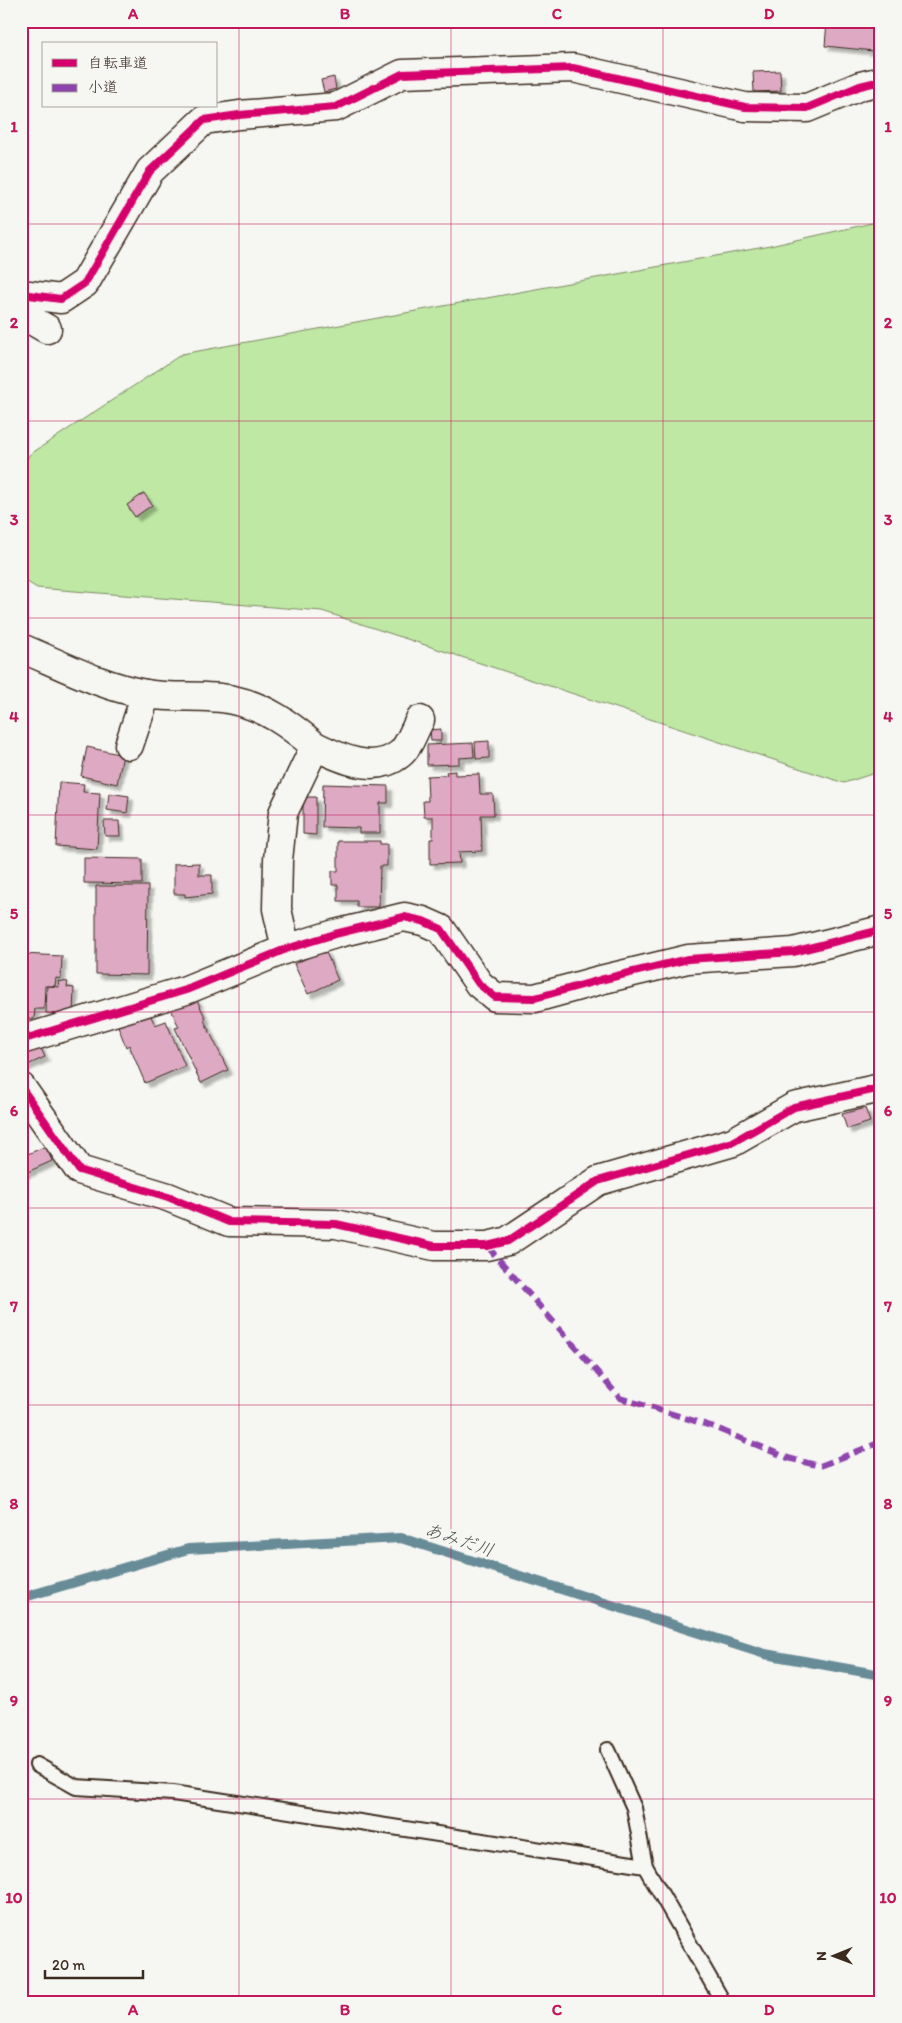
<svg xmlns="http://www.w3.org/2000/svg" width="902" height="2023" font-family="Itim,'Klee One',sans-serif">
  <style>
    .green { fill: #bee8a4; stroke: #7c8961 }
    .lines { fill: none; stroke-linecap: round; stroke-linejoin: round }
    .stream { stroke: #688c97; stroke-width: 10 }
    .building { fill: #dda9c3; stroke: #3b2a1e; filter: url(#shadow) }
    .service-casing { stroke: #3b2a1e; stroke-width: 18 }
    .minor-casing { stroke: #3b2a1e; stroke-width: 31 }
    .service { stroke: #f6f6f2; stroke-width: 14 }
    .minor { stroke: #f6f6f2; stroke-width: 28 }
    .quiet { stroke: #8e44ad; stroke-width: 6; stroke-dasharray: 12 6; stroke-linecap: butt }
    .cycleway-casing { stroke: #f6f6f2; stroke-width: 11 }
    .cycleway { stroke: #d6006c; stroke-width: 8 }
    .grid { fill: none; stroke: #c2185b; stroke-width: 1; stroke-opacity: 0.55 }
    .labels { text-anchor: middle; dominant-baseline: central; stroke-width: 5; stroke-linejoin: round; paint-order: stroke }
    .water-label { font-size: 18px; font-style: italic; fill: #4e5350; stroke: #f6f6f2 }
    .neatline { fill: none; stroke: #c2185b; stroke-width: 2 }
    .grid-label { font-size: 16px; text-anchor: middle; font-weight: bold; fill: #c2185b }
  </style>
  <defs>
    <filter id="shadow"><feDropShadow dx="4.5" dy="4.5" stdDeviation="1" flood-color="#0004"/></filter>
  </defs>
  <rect width="100%" height="100%" fill="#f6f6f2"/>
  <filter id="ink" filterUnits="userSpaceOnUse"><feTurbulence type="fractalNoise" baseFrequency=".02" numOctaves="2"/><feDisplacementMap in="SourceGraphic" scale="10" xChannelSelector="R" yChannelSelector="G"/><feConvolveMatrix kernelMatrix="1 2 1 2 8 2 1 2 1" color-interpolation-filters="sRGB"/></filter>
  <g filter="url(#ink)">
    <path class="green" d="M 881,221 L 881,771 L 844,783 L 322,611 L 37,588 L 21,578 L 21,472 L 29,455 L 182,354 L 770,246 Z"/>
    <g class="lines">
      <path class="stream" d="M 21,1598 L 188,1549 L 401,1538 L 765,1654 L 881,1675"/>
    </g>
    <g class="building">
      <path d="M 827,21 L 876,21 L 874,51 L 825,46 Z"/>
      <path d="M 780,71 L 781,91 L 754,92 L 753,72 Z"/>
      <path d="M 334,77 L 336,89 L 324,92 L 321,80 Z"/>
      <path d="M 144,493 L 152,505 L 135,517 L 127,505 Z"/>
      <path d="M 441,729 L 441,741 L 431,741 L 430,730 Z"/>
      <path d="M 489,741 L 489,758 L 476,759 L 475,742 Z"/>
      <path d="M 473,743 L 474,757 L 459,758 L 459,764 L 427,765 L 427,745 Z"/>
      <path d="M 87,747 L 123,755 L 117,784 L 81,776 Z"/>
      <path d="M 455,771 L 455,775 L 479,774 L 480,794 L 493,794 L 494,815 L 481,815 L 482,851 L 459,852 L 460,863 L 430,864 L 430,839 L 433,839 L 433,817 L 424,817 L 423,801 L 428,801 L 427,776 L 447,775 L 446,772 Z"/>
      <path d="M 59,782 L 84,784 L 83,792 L 100,793 L 97,849 L 56,846 Z"/>
      <path d="M 323,784 L 388,786 L 388,803 L 380,803 L 380,833 L 359,833 L 359,828 L 322,827 Z"/>
      <path d="M 109,793 L 129,796 L 127,813 L 107,810 Z"/>
      <path d="M 303,797 L 316,797 L 316,835 L 303,834 Z"/>
      <path d="M 104,821 L 119,821 L 120,836 L 105,836 Z"/>
      <path d="M 338,841 L 380,841 L 380,844 L 387,844 L 387,866 L 380,866 L 379,907 L 357,907 L 357,901 L 338,901 L 338,885 L 332,885 L 332,871 L 338,871 Z"/>
      <path d="M 84,858 L 142,859 L 142,884 L 84,883 Z"/>
      <path d="M 199,863 L 199,875 L 212,875 L 212,894 L 185,897 L 185,894 L 174,894 L 174,864 Z"/>
      <path d="M 96,886 L 148,886 L 147,975 L 96,974 Z"/>
      <path d="M 325,950 L 338,980 L 308,994 L 294,964 Z"/>
      <path d="M 23,954 L 62,956 L 61,979 L 56,978 L 55,986 L 45,986 L 44,1009 L 35,1009 L 34,1019 L 21,1019 Z"/>
      <path d="M 58,981 L 68,982 L 67,987 L 74,988 L 73,1015 L 46,1013 L 47,986 L 59,987 Z"/>
      <path d="M 196,998 L 206,1019 L 204,1020 L 228,1070 L 201,1083 L 175,1028 L 179,1027 L 171,1010 Z"/>
      <path d="M 149,1012 L 155,1025 L 166,1021 L 185,1066 L 145,1083 L 129,1045 L 126,1047 L 118,1026 Z"/>
      <path d="M 39,1044 L 45,1057 L 23,1067 L 21,1052 Z"/>
      <path d="M 865,1108 L 870,1122 L 847,1129 L 842,1114 Z"/>
      <path d="M 46,1146 L 52,1161 L 21,1175 L 21,1157 Z"/>
    </g>
    <g class="lines">
      <g class="service-casing">
        <g id="service">
          <path d="M 608,1750 L 634,1808 L 645,1866"/>
          <path d="M 37,1765 L 76,1787 L 173,1793 L 645,1866 L 723,2002"/>
        </g>
      </g>
      <g class="minor-casing">
        <g id="minor">
          <path d="M 21,294 L 61,299 L 85,283 L 150,171 L 204,120 L 239,115 L 336,107 L 402,74 L 573,68 L 745,107 L 807,108 L 860,86 L 881,81"/>
          <path d="M 21,314 L 47,329"/>
          <path d="M 21,648 C 62,665 103,687 146,694 C 175,699 205,694 233,700 C 266,707 290,725 315,746 L 283,813 L 278,860 L 277,909 L 286,949"/>
          <path d="M 129,745 L 146,694"/>
          <path d="M 315,746 C 340,758 374,775 400,754 C 409,747 414,730 420,720"/>
          <path d="M 21,1040 L 186,990 L 286,949 L 335,934 L 404,917 L 423,921 L 441,929 L 479,984 L 495,997 L 535,998 L 600,980 L 688,959 L 793,952 L 881,930"/>
          <path d="M 21,1087 L 79,1170 L 168,1197 L 229,1222 L 336,1224 L 434,1246 L 487,1246 L 508,1241 L 598,1181 L 733,1142 L 794,1107 L 881,1088"/>
        </g>
      </g>
      <use href="#service" class="service"/>
      <use href="#minor" class="minor"/>
      <path class="quiet" d="M 487,1246 L 620,1398 L 711,1426 L 788,1458 L 820,1466 L 881,1442"/>
      <g class="cycleway-casing">
        <g id="cycleway">
          <path d="M 21,294 L 61,299 L 85,283 L 150,171 L 204,120 L 239,115 L 336,107 L 402,74 L 573,68 L 745,107 L 807,108 L 860,86 L 881,81"/>
          <path d="M 21,1040 L 186,990 L 286,949 L 335,934 L 404,917 L 423,921 L 441,929 L 479,984 L 495,997 L 535,998 L 600,980 L 688,959 L 793,952 L 881,930"/>
          <path d="M 21,1087 L 79,1170 L 168,1197 L 229,1222 L 336,1224 L 434,1246 L 487,1246 L 508,1241 L 598,1181 L 733,1142 L 794,1107 L 881,1088"/>
        </g>
      </g>
      <use href="#cycleway" class="cycleway"/>
    </g>
  </g>
  <path class="grid" d="M 239,21 L 239,2002M 451,21 L 451,2002M 663,21 L 663,2002M 21,224 L 881,224M 21,421 L 881,421M 21,618 L 881,618M 21,815 L 881,815M 21,1012 L 881,1012M 21,1208 L 881,1208M 21,1405 L 881,1405M 21,1602 L 881,1602M 21,1799 L 881,1799"/>
  <g class="labels">
    <g class="water-label">
      <text transform="translate(459 1540) rotate(18)">あみだ川</text>
    </g>
  </g>
  <rect width="902" height="2023" fill="none" stroke="#f6f6f2" stroke-width="55"/>
  <rect x="42" y="42" width="175" height="65" fill="#f6f6f2" stroke="#aba49d"/>
  <rect x="52" y="59" width="25" height="8" fill="#d6006c" stroke="#aba49d"/>
  <text x="88" y="68" font-size="15" fill="#3b2a1e">自転車道</text>
  <rect x="52" y="84" width="25" height="8" fill="#8e44ad" stroke="#aba49d"/>
  <text x="88" y="92" font-size="15" fill="#3b2a1e">小道</text>
  <g transform="translate(834 1956) rotate(269)" stroke="#f6f6f2" stroke-width="4" paint-order="stroke">
  <path d="M0-4L9 19L0 12L-9 19Z" fill="#3b2a1e"/>
  <text y="-8" font-size="14" font-weight="bold" text-anchor="middle" fill="#3b2a1e">N</text>
  </g>
  <path d="M45 1970v8h98v-8" fill="none" stroke="#3b2a1e" stroke-width="2.5"/>
  <text x="52" y="1970" font-size="15" fill="#3b2a1e" stroke="#f6f6f2" stroke-width="4" paint-order="stroke">20 m</text>
  <rect x="28" y="28" width="846" height="1968" class="neatline"/>
  <g class="grid-label">
    <text x="133" y="19">A</text>
    <text x="345" y="19">B</text>
    <text x="557" y="19">C</text>
    <text x="769" y="19">D</text>
    <text x="14" y="132">1</text>
    <text x="888" y="132">1</text>
    <text x="14" y="328">2</text>
    <text x="888" y="328">2</text>
    <text x="14" y="525">3</text>
    <text x="888" y="525">3</text>
    <text x="14" y="722">4</text>
    <text x="888" y="722">4</text>
    <text x="14" y="919">5</text>
    <text x="888" y="919">5</text>
    <text x="14" y="1116">6</text>
    <text x="888" y="1116">6</text>
    <text x="14" y="1312">7</text>
    <text x="888" y="1312">7</text>
    <text x="14" y="1509">8</text>
    <text x="888" y="1509">8</text>
    <text x="14" y="1706">9</text>
    <text x="888" y="1706">9</text>
    <text x="14" y="1903">10</text>
    <text x="888" y="1903">10</text>
    <text x="133" y="2015">A</text>
    <text x="345" y="2015">B</text>
    <text x="557" y="2015">C</text>
    <text x="769" y="2015">D</text>
  </g>
</svg>
